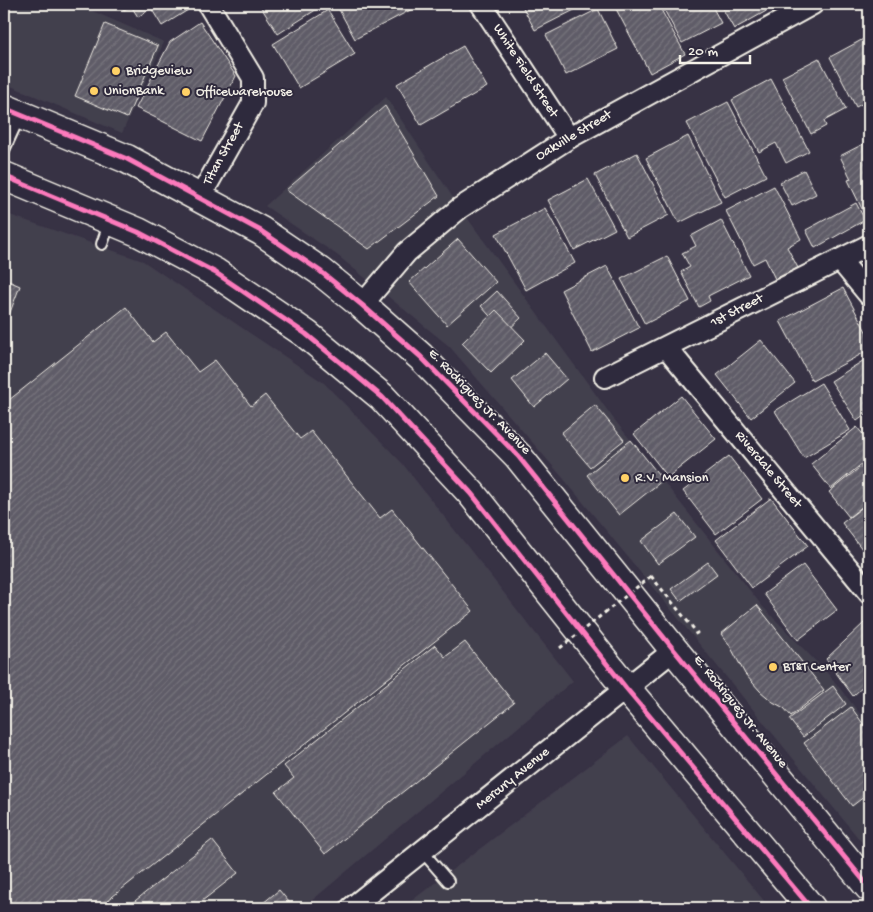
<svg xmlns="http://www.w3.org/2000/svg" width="873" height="912" font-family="'Gochi Hand',sans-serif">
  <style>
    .built { fill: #433f4e }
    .building { fill: url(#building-hatch); stroke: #f4f1e8 }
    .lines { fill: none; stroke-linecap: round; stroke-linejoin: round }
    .service-casing { stroke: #f4f1e8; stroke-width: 14 }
    .minor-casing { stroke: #f4f1e8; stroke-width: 24 }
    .primary-casing { stroke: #f4f1e8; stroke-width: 31 }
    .path { stroke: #f4f1e8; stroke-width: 3; stroke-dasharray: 4 4; stroke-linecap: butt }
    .service { stroke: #2f2a3d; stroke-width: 10 }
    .minor { stroke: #2f2a3d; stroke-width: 20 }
    .primary { stroke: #2f2a3d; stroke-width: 28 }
    .path-bridge { stroke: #f4f1e8; stroke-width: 3; stroke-dasharray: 4 4; stroke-linecap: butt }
    .cycleway-casing { stroke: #2f2a3d; stroke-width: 8 }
    .cycleway { stroke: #fd7abc; stroke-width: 5 }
    .poi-dot { fill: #ffd166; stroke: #2f2a3d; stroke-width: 2 }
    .labels { text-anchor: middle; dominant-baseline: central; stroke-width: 4; stroke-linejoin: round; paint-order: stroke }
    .poi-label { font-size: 14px; fill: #f4f1e8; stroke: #2f2a3d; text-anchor: start }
    .street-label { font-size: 14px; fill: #f4f1e8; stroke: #2f2a3d }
  </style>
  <defs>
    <pattern id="building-hatch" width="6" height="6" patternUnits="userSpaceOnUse" patternTransform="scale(1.25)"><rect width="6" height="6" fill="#5f5c67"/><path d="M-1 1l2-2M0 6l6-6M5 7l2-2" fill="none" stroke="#77747d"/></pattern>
  </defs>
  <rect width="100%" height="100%" fill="#373244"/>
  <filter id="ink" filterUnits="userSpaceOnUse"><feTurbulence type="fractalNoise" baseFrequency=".02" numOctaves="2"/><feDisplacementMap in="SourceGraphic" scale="10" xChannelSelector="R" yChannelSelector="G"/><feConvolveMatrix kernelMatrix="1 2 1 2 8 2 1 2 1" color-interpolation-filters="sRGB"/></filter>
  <g filter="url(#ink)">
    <g class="built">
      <path d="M 4,4 L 76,4 L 164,42 L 122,133 L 4,83 Z"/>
      <path d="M 386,97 L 460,208 L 613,418 L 763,607 L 830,676 L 869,725 L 869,851 L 563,478 L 449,346 L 337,255 L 265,206 Z"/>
      <path d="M 4,213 L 143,261 L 324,383 L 402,463 L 573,681 L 303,908 L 4,908 Z"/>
      <path d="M 628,736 L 770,908 L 402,908 Z"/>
    </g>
    <g class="building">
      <path d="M 120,4 L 184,4 L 188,10 L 162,26 L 151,8 L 138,17 L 131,6 L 124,10 Z"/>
      <path d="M 259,4 L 325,4 L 278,34 Z"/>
      <path d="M 336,4 L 422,4 L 355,39 Z"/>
      <path d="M 521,4 L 586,4 L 535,30 Z"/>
      <path d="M 627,4 L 658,4 L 685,54 L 650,73 L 616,9 Z"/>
      <path d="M 661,4 L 711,4 L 721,23 L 682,43 Z"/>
      <path d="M 720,4 L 768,4 L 770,9 L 734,29 Z"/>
      <path d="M 598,9 L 618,49 L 566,75 L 546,35 Z"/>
      <path d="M 328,10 L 355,54 L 299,88 L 273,44 Z"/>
      <path d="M 200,22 L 236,76 L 202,141 L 136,108 L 170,42 Z"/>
      <path d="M 105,24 L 158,46 L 127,118 L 75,96 Z"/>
      <path d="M 869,36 L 869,100 L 856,107 L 830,57 Z"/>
      <path d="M 463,46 L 487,87 L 421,125 L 397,84 Z"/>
      <path d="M 819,58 L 846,109 L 824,121 L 826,126 L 811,134 L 782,77 Z"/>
      <path d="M 771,79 L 809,151 L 786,163 L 776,143 L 759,152 L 732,100 Z"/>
      <path d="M 728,102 L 766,176 L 725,197 L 687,123 Z"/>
      <path d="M 385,106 L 439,196 L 369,249 L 286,190 Z"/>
      <path d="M 688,136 L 721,202 L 679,223 L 646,158 Z"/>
      <path d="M 869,141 L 869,208 L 863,211 L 848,180 L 851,179 L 840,156 Z"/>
      <path d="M 637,153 L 669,215 L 627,237 L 595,175 Z"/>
      <path d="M 804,170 L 816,194 L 792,206 L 780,182 Z"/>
      <path d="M 588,179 L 615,229 L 574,250 L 548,200 Z"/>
      <path d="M 774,186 L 801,239 L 787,247 L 798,268 L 775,279 L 765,258 L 753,264 L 726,211 Z"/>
      <path d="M 856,203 L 865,220 L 815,248 L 806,230 Z"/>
      <path d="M 545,208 L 575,263 L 526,290 L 496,234 Z"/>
      <path d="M 721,220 L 749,275 L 708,296 L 710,301 L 699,307 L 681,272 L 690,267 L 682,253 L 696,246 L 691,236 Z"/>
      <path d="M 458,239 L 496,282 L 447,325 L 409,282 Z"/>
      <path d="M 667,256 L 690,301 L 645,324 L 621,279 Z"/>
      <path d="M 607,266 L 639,328 L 592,352 L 561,290 Z"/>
      <path d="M 4,279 L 20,286 L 9,315 L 4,313 Z"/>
      <path d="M 843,288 L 869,337 L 869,350 L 812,381 L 780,321 Z"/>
      <path d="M 497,291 L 521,318 L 505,333 L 481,306 Z"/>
      <path d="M 126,307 L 153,342 L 166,332 L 198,372 L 215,360 L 251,406 L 265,395 L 300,439 L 311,431 L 380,518 L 392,509 L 473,611 L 98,908 L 4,908 L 4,404 Z"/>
      <path d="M 496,310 L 525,340 L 491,373 L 462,343 Z"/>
      <path d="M 761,340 L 795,383 L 751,418 L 717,375 Z"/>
      <path d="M 545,353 L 567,379 L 534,407 L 512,380 Z"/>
      <path d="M 869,357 L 869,412 L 857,421 L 831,381 Z"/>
      <path d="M 821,383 L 850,430 L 804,458 L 775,411 Z"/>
      <path d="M 681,396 L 716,439 L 668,477 L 634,434 Z"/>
      <path d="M 595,405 L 624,440 L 590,467 L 561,433 Z"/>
      <path d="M 857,427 L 869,442 L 869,458 L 831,489 L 811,464 Z"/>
      <path d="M 631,440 L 663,480 L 619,515 L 587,475 Z"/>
      <path d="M 729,456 L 762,499 L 716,534 L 683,491 Z"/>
      <path d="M 869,460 L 869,501 L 849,517 L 829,492 Z"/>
      <path d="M 771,498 L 808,546 L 752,588 L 716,540 Z"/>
      <path d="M 869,502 L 869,558 L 842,523 Z"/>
      <path d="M 677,514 L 695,537 L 658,564 L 641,541 Z"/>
      <path d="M 708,562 L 717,574 L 680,601 L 671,589 Z"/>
      <path d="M 803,565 L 837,610 L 798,640 L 764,594 Z"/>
      <path d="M 757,605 L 824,690 L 791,716 L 784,708 L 773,702 L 760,691 L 745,674 L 729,644 L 721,634 Z"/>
      <path d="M 865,622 L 869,627 L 869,681 L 853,696 L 826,659 Z"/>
      <path d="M 465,642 L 514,703 L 325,854 L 276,792 L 294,778 L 284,766 L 435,645 L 445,657 Z"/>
      <path d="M 833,686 L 846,704 L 803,737 L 789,719 Z"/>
      <path d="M 851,707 L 869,732 L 869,793 L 852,806 L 804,743 Z"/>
      <path d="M 212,840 L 238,873 L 193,908 L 126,908 Z"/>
      <path d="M 279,890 L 294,908 L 257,908 Z"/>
    </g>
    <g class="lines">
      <g class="service-casing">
        <g id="service">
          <path d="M 4,150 L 20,115"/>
          <path d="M 102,244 L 110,222"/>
          <path d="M 422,851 L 448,881"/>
        </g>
      </g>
      <g class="minor-casing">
        <g id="minor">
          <path d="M 481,4 L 569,138"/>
          <path d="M 199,199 L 253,103 L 253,78 L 208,4"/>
          <path d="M 840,260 L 869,295"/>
          <path d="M 362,305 L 407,252 L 460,208 L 569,138 L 813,4"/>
          <path d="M 666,347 L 869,593"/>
          <path d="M 605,377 L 869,245"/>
          <path d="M 351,908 L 674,650"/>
        </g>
      </g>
      <g class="primary-casing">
        <g id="primary">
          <path d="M 4,108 L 127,159 L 261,231 L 320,271 L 362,305 L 421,357 L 518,456 L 674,650 L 869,887"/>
          <path d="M 4,176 L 138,232 L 216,273 L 306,334 L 382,397 L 471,493 L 626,688 L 811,908"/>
        </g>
      </g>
      <path class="path" d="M 651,576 L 697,633 L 693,635"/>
      <use href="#service" class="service"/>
      <use href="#minor" class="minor"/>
      <use href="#primary" class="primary"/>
      <path class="path-bridge" d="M 560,648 L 651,576"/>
      <g class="cycleway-casing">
        <g id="cycleway">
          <path d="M 4,108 L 127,159 L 261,231 L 320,271 L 362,305 L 421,357 L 518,456 L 674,650 L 869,887"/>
          <path d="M 4,176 L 138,232 L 216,273 L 306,334 L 382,397 L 471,493 L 626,688 L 811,908"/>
        </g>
      </g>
      <use href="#cycleway" class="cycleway"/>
    </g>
  </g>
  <g class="poi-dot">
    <circle cx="116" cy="71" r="5"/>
    <circle cx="94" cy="91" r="5"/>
    <circle cx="186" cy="92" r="5"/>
    <circle cx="625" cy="478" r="5"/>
    <circle cx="773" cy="667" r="5"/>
  </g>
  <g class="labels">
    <g class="poi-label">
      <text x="126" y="71">Bridgeview</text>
      <text x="104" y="91">UnionBank</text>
      <text x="196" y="92">Officewarehouse</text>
      <text x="635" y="478">R.V. Mansion</text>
      <text x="783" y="667">BT&amp;T Center</text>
    </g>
    <g class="street-label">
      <text transform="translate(525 71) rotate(57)">White Field Street</text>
      <text transform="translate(574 136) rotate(-31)">Oakville Street</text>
      <text transform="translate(224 154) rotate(-61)">Titan Street</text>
      <text transform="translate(737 311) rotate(-27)">1st Street</text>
      <text transform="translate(479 402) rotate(46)">E. Rodriguez Jr. Avenue</text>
      <text transform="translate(768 470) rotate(50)">Riverdale Street</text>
      <text transform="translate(740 712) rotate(51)">E. Rodriguez Jr. Avenue</text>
      <text transform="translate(513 779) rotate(-39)">Mercury Avenue</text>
    </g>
  </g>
  <rect width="873" height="912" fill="none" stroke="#2f2a3d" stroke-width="20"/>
  <rect x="10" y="10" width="853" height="892" fill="none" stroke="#f4f1e8" stroke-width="2" filter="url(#ink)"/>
  <path d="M680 55v8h70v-8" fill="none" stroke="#f4f1e8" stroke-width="2.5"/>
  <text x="688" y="55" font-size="15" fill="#f4f1e8" stroke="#2f2a3d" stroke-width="4" paint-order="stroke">20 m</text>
</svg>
